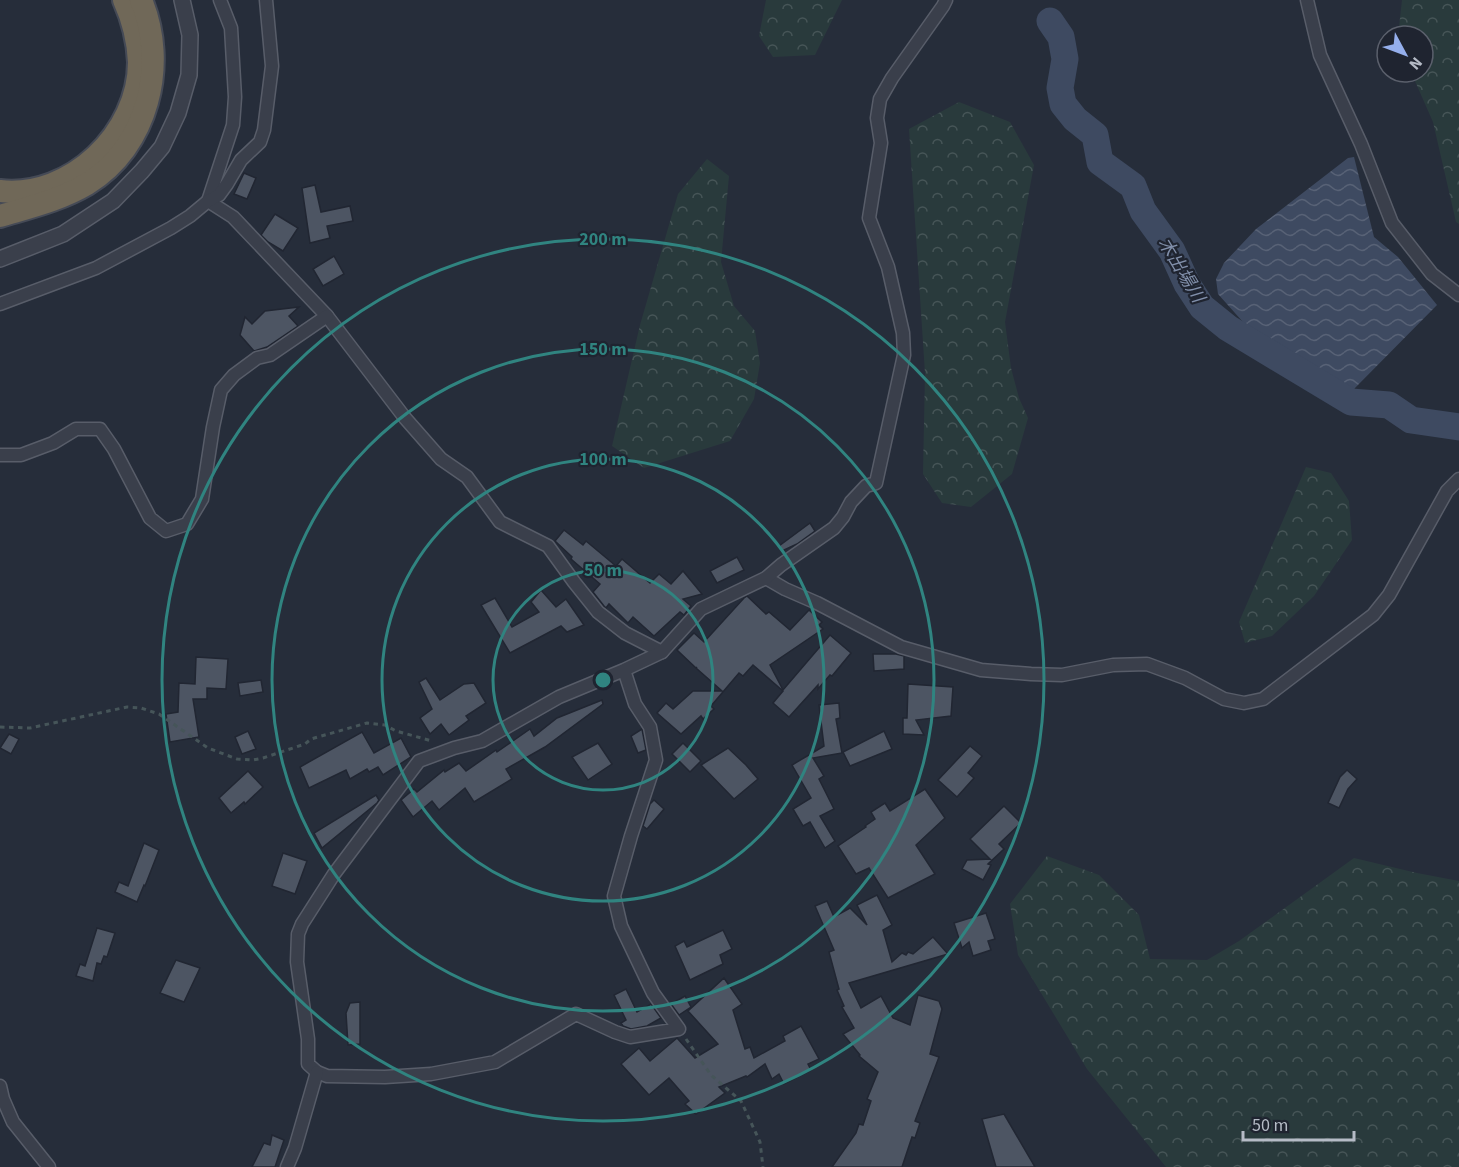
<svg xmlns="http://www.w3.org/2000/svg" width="1459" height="1167" font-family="'Source Sans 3','Noto Sans JP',sans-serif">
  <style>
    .forest { fill: url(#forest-crowns) }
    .water { fill: url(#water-waves) }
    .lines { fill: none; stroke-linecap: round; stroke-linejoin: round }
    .river { stroke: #3e4a61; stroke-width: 27 }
    .building { fill: #4d5563; stroke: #212632; stroke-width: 1.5 }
    .minor-casing { stroke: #585d69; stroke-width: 15 }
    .tertiary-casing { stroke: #585d69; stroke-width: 18 }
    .motorway-casing { stroke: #454a56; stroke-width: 26 }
    .path { stroke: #465559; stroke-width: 3; stroke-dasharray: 4.5 4.5; stroke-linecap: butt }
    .minor { stroke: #3a3f4b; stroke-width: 12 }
    .tertiary { stroke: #3a3f4b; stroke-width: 15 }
    .motorway { stroke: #706858; stroke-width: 22 }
    .ring { fill: none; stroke: #308480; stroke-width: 3 }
    .labels { text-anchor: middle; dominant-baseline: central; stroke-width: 4.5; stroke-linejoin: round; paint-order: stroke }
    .water-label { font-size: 18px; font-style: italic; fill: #818faa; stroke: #1f2430 }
    .centre { fill: #308480; stroke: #1f2430; stroke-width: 3 }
    .ring-label { font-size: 18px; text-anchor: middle; font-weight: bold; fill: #308480; stroke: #1f2430; stroke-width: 4.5; stroke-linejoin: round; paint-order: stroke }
  </style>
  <defs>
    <pattern id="forest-crowns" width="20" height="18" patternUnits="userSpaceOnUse" patternTransform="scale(1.5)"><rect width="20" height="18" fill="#293a3c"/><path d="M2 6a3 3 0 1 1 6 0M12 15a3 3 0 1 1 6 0" fill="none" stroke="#465557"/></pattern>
    <pattern id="water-waves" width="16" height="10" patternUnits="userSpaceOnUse" patternTransform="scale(1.5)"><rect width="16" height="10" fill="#3e4a61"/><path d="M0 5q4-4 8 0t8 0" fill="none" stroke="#586276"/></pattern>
  </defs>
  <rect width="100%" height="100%" fill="#262d3a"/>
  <g class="forest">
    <path d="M 766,0 L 842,0 L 815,55 L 773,57 L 759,36 Z"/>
    <path d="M 1402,0 L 1459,0 L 1459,224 L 1456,222 L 1433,122 L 1411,72 L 1423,72 L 1423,36 L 1398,36 Z"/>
    <path d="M 959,102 L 1010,122 L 1034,165 L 1005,322 L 1011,368 L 1019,398 L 1028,418 L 1012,474 L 971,507 L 942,503 L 923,474 L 925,373 L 909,129 Z"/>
    <path d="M 707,159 L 729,176 L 721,262 L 734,306 L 755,331 L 760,363 L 754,399 L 730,441 L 644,468 L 612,446 L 640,325 L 678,194 Z"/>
    <path d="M 1306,467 L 1331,473 L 1349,501 L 1352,540 L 1314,596 L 1272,636 L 1245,643 L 1239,622 Z"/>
    <path d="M 1047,856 L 1099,875 L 1139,915 L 1150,959 L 1207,960 L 1239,941 L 1354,858 L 1417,873 L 1459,881 L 1459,1167 L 1166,1167 L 1087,1069 L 1018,955 L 1010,904 Z"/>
  </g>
  <path class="water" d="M 1354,157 L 1374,237 L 1398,257 L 1437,305 L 1354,389 L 1243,322 L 1218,294 L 1216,279 L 1224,263 L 1256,229 L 1348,158 Z"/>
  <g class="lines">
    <path class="river" d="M 1050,21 L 1061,37 L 1065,59 L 1060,88 L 1063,104 L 1075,119 L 1095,135 L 1100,162 L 1133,186 L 1143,211 L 1172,251 L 1187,284 L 1202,307 L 1228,328 L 1351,402 L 1389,405 L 1411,420 L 1459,427"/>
  </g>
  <g class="building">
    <path d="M 244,173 L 256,178 L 247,199 L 234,194 Z"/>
    <path d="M 315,185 L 321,212 L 350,206 L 353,221 L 327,226 L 330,238 L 310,243 L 302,188 Z"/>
    <path d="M 275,214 L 298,228 L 283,251 L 268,242 L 261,235 Z"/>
    <path d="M 334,256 L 344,274 L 323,286 L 313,269 Z"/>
    <path d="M 299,307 L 289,316 L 298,326 L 267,347 L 254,351 L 240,335 L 245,317 L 252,324 L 265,311 Z"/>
    <path d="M 810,523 L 815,531 L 797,544 L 782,551 L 779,546 Z"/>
    <path d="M 564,530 L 583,545 L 586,541 L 616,566 L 622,559 L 650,583 L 659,574 L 671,584 L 683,571 L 702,594 L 683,599 L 691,606 L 684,615 L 680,612 L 654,636 L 633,617 L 628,623 L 609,604 L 606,608 L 604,606 L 593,592 L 600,584 L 571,559 L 572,557 L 555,541 Z"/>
    <path d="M 737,557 L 744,570 L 717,583 L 710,571 Z"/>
    <path d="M 541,590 L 556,607 L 566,599 L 584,625 L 567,632 L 561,626 L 510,653 L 481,605 L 495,598 L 512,627 L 539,612 L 531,602 Z"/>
    <path d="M 747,596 L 766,614 L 769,612 L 790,630 L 809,610 L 822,622 L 819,625 L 823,629 L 770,665 L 783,690 L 830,635 L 851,653 L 832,676 L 830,675 L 818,689 L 818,685 L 789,717 L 773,703 L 783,691 L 753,665 L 743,676 L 739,673 L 711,706 L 714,709 L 703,719 L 701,716 L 681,734 L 657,713 L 666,703 L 673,709 L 693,691 L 722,691 L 696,668 L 697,667 L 696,668 L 677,650 L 694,633 L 704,642 L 744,598 Z"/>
    <path d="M 873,654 L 896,654 L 904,656 L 904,669 L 874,671 Z"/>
    <path d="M 196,657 L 228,659 L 226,689 L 207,688 L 207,699 L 193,699 L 199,737 L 170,742 L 166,714 L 178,712 L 179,683 L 195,684 Z"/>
    <path d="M 426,678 L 440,700 L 464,684 L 474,683 L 486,703 L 466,716 L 469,720 L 449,735 L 441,724 L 430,734 L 420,718 L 432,709 L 419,682 Z"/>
    <path d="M 261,680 L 263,692 L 240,696 L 238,683 Z"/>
    <path d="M 908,684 L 953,687 L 951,716 L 916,720 L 924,735 L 903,734 L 903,718 L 907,718 Z"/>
    <path d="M 602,700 L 603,704 L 545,747 L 506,769 L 512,779 L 474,802 L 465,788 L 439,810 L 432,801 L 413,817 L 401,800 L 414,789 L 417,792 L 444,770 L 445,772 L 459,763 L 466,771 L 496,750 L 497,752 L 530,729 L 534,736 L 557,718 Z"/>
    <path d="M 839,703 L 840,718 L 836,719 L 842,753 L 813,758 L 824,776 L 819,779 L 834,809 L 820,816 L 835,841 L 825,848 L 810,822 L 803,826 L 793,809 L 811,798 L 792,765 L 824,746 L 819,705 Z"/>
    <path d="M 642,729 L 646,750 L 638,753 L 631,736 Z"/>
    <path d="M 248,731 L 256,749 L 242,754 L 235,737 Z"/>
    <path d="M 884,731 L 892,749 L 850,766 L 843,752 Z"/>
    <path d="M 362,732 L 374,753 L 401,738 L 411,757 L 383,775 L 378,767 L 369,772 L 367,769 L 350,779 L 346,770 L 309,788 L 300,767 Z"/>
    <path d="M 9,734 L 19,739 L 11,754 L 0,748 Z"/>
    <path d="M 598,743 L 612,764 L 588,780 L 572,757 Z"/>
    <path d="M 683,743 L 701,761 L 690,772 L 672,754 Z"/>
    <path d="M 970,746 L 982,756 L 968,773 L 974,778 L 957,797 L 938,780 Z"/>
    <path d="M 728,748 L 746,765 L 758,779 L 734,799 L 701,765 Z"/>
    <path d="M 1347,770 L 1357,779 L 1348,789 L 1339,808 L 1328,803 L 1340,777 Z"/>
    <path d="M 248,771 L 263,787 L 245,804 L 244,802 L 231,813 L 219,798 Z"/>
    <path d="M 925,789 L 945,818 L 916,845 L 935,874 L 888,898 L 869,868 L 856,874 L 838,846 L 866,827 L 865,826 L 875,819 L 871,812 L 885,803 L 890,811 Z"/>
    <path d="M 376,795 L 379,800 L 377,803 L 322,848 L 314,833 Z"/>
    <path d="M 654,800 L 664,809 L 647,829 L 643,826 L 650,804 Z"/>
    <path d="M 1004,806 L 1021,823 L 999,844 L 1004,849 L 988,864 L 991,865 L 983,880 L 962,869 L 967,860 L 990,859 L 970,839 Z"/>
    <path d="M 144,843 L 159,850 L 145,886 L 144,885 L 137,902 L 115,892 L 119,882 L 128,886 Z"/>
    <path d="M 283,853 L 307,861 L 295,894 L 272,886 Z"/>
    <path d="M 877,895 L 892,925 L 883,930 L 892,962 L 902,953 L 906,955 L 908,952 L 913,954 L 933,937 L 948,954 L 849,983 L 861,1008 L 881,996 L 893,1018 L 910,1025 L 918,995 L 939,1001 L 942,1009 L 930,1054 L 939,1057 L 915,1121 L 920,1123 L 915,1138 L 912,1137 L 902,1167 L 832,1167 L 856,1133 L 859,1124 L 863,1125 L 871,1101 L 867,1099 L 878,1072 L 859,1056 L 860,1055 L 843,1034 L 854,1028 L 842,1007 L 844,1006 L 837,990 L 839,989 L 829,952 L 834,950 L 815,906 L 827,901 L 834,917 L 850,908 L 867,925 L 857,905 Z"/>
    <path d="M 986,913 L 995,939 L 988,941 L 991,950 L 973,956 L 969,942 L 962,948 L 954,923 Z"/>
    <path d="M 97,928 L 115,933 L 107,957 L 104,956 L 101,964 L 97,963 L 93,981 L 76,976 L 80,964 L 85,966 Z"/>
    <path d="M 723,930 L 732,949 L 720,955 L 723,964 L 690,980 L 675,946 L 684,941 L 687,947 Z"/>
    <path d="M 176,960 L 200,968 L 184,1002 L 160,993 Z"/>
    <path d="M 724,978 L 742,1004 L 733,1010 L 745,1049 L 750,1047 L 754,1058 L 785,1041 L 783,1036 L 801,1026 L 819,1059 L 808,1064 L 811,1070 L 784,1084 L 779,1074 L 772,1079 L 765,1064 L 747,1077 L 746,1076 L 719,1087 L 725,1093 L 696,1114 L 685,1104 L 689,1101 L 669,1078 L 649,1095 L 621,1064 L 639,1048 L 650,1061 L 677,1038 L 695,1058 L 718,1044 L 688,1011 Z"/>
    <path d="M 626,989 L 637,1012 L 651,1004 L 661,1018 L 647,1026 L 631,1029 L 623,1026 L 621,1023 L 626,1020 L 614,995 Z"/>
    <path d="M 685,996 L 691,1007 L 679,1015 L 671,1004 Z"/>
    <path d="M 360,1002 L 360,1044 L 348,1045 L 346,1013 L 350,1003 Z"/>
    <path d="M 1004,1114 L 1035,1167 L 996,1167 L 982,1119 Z"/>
    <path d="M 272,1135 L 284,1140 L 275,1167 L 252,1167 L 264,1143 L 270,1145 Z"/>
  </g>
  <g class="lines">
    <g class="minor-casing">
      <g id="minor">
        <path d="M 1307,0 L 1320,55 L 1361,144 L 1392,223 L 1432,274 L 1459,295"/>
        <path d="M 208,201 L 233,217 L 327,316 L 405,418 L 441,459 L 467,477 L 500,522 L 548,546 L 574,582 L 598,612 L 625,633 L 662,652"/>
        <path d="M 208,201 L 233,125 L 235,97 L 231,28 L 220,0"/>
        <path d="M 0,304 L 96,268 L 171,228 L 190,216 L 208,201 L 219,195 L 227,184 L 241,160 L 260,142 L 264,130 L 272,66 L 266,0"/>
        <path d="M 0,455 L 21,455 L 53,443 L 76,429 L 100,429 L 114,449 L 150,518 L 166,531 L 187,524 L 202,499 L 213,427 L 221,390 L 234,375 L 257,358 L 270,355 L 327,316"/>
        <path d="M 766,578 L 785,589 L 817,603 L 901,647 L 981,670 L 1031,674 L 1062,675 L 1113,665 L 1147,664 L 1185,678 L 1224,699 L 1244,703 L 1263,699 L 1373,615 L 1389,595 L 1447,491 L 1459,479"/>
        <path d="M 624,670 L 635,704 L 650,727 L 656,760 L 631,836 L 614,896 L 621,926 L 653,993 L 679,1029 L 630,1037 L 615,1032 L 576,1014 L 495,1062 L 431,1074 L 385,1077 L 327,1076 L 317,1072 L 308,1064 L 308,1039 L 297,962 L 298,934 L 302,924 L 334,874 L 419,761 L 454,748 L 482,741 L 559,697 L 624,670 L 662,652 L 701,609 L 766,578 L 781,565 L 834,528 L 843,517 L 851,502 L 866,486 L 876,483 L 904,355 L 903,333 L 888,267 L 869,218 L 881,143 L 877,118 L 880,99 L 892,78 L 943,6 L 946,0"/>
        <path d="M 0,1086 L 3,1099 L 13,1122 L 49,1167"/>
        <path d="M 287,1167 L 295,1148 L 317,1072"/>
      </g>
    </g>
    <g class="tertiary-casing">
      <path id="tertiary" d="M 0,259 L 63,234 L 113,201 L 142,171 L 162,147 L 178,113 L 189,75 L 190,35 L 182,0"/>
    </g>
    <g class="motorway-casing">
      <g id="motorway">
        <path d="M 0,191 C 71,199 139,133 139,62 C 138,40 133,20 124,0"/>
        <path d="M 0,216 C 30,207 60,200 87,184 C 148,147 168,64 141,0"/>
      </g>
    </g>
    <g class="path">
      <path d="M 0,727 L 30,728 L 127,707 L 141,708 L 159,714 L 208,748 L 237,759 L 253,760 L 263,758 L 305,744 L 311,739 L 367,723 L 385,725 L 396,731 L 432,741"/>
      <path d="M 686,1039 L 711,1075 L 741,1101 L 760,1142 L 763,1167"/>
    </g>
    <use href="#minor" class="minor"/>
    <use href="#tertiary" class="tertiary"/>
    <use href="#motorway" class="motorway"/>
  </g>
  <g class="ring">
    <circle cx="603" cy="680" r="110"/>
    <circle cx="603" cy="680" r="221"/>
    <circle cx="603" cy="680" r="331"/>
    <circle cx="603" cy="680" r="441"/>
  </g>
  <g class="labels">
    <g class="water-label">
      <text transform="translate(1181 270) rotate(59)">木出場川</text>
    </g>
  </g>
  <circle cx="603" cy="680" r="9" class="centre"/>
  <g class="ring-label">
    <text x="603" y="245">200 m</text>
    <text x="603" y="355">150 m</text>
    <text x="603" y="465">100 m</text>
    <text x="603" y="576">50 m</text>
  </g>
  <g transform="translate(1405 54) rotate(131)"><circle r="28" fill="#1f2430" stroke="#5b606c" stroke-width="1.5"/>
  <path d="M0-4.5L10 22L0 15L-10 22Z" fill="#95afec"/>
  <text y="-9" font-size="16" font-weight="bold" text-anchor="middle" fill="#b5bbc6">N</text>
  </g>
  <path d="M1243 1131v9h111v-9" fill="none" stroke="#b5bbc6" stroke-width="3"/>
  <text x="1252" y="1131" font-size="18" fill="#b5bbc6" stroke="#1f2430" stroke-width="4.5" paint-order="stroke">50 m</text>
</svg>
